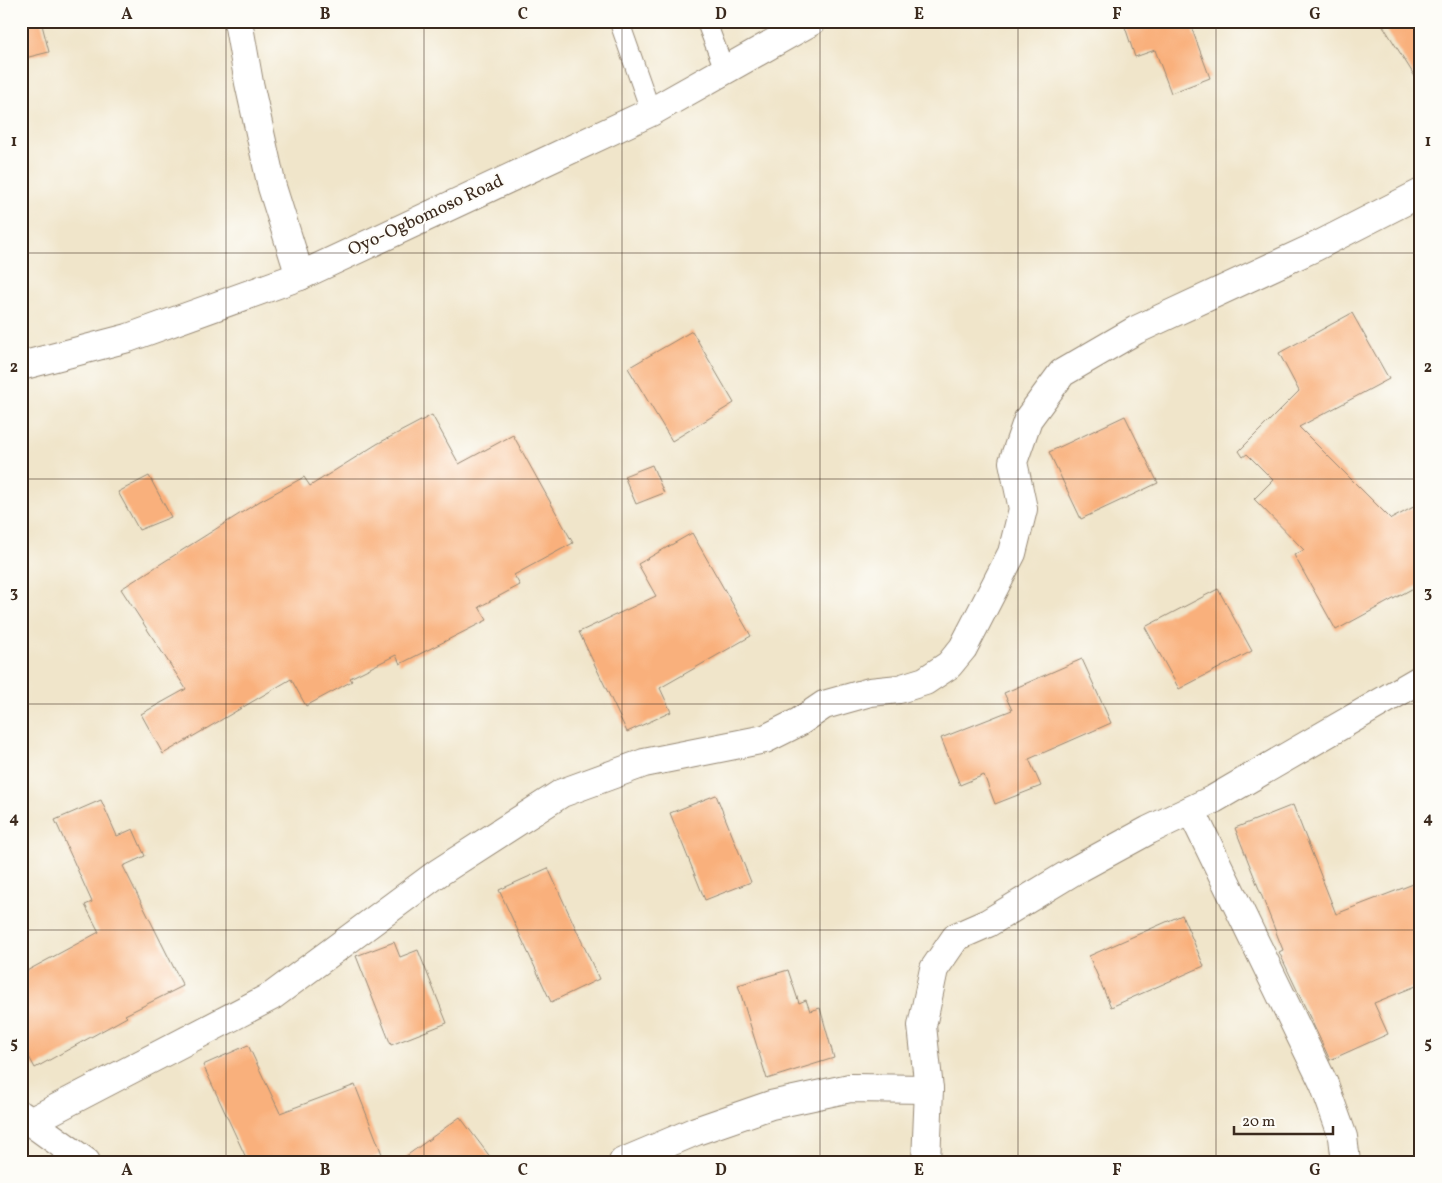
<svg xmlns="http://www.w3.org/2000/svg" width="1442" height="1183" font-family="Vollkorn,serif">
  <style>
    .building { fill: #f9b07c }
    .lines { fill: none; stroke-linecap: round; stroke-linejoin: round }
    .service-casing { stroke: #968874; stroke-width: 21 }
    .minor-casing { stroke: #968874; stroke-width: 30 }
    .tertiary-casing { stroke: #968874; stroke-width: 30 }
    .trunk-casing { stroke: #968874; stroke-width: 30 }
    .service { stroke: #fff; stroke-width: 19 }
    .minor { stroke: #fff; stroke-width: 28 }
    .tertiary { stroke: #fff; stroke-width: 28 }
    .trunk { stroke: #fff; stroke-width: 28 }
    .grid { fill: none; stroke: #3b2a1e; stroke-width: 1; stroke-opacity: 0.55 }
    .labels { text-anchor: middle; dominant-baseline: central; stroke-width: 4; stroke-linejoin: round; paint-order: stroke }
    .street-label { font-size: 18px; fill: #3b2a1e; stroke: #fdfcf7 }
    .neatline { fill: none; stroke: #3b2a1e; stroke-width: 2 }
    .grid-label { font-size: 16px; text-anchor: middle; font-weight: bold; fill: #3b2a1e }
  </style>
  <rect width="100%" height="100%" fill="#fdfcf7"/>
  <filter id="ink" filterUnits="userSpaceOnUse"><feTurbulence type="fractalNoise" baseFrequency=".02" numOctaves="2"/><feDisplacementMap in="SourceGraphic" scale="10" xChannelSelector="R" yChannelSelector="G"/><feConvolveMatrix kernelMatrix="1 2 1 2 8 2 1 2 1" color-interpolation-filters="sRGB"/></filter>
  <filter id="wash" filterUnits="userSpaceOnUse"><feTurbulence type="fractalNoise" baseFrequency=".0096" numOctaves="4" result="noise"/><feDisplacementMap in="SourceGraphic" scale="20" xChannelSelector="R" yChannelSelector="G"/><feGaussianBlur stdDeviation="1.12" result="paint"/><feColorMatrix in="noise" values="0 0 0 0 0 0 0 0 0 0 0 0 0 0 0 0 0 1.4 0 .05"/><feComposite in="paint" operator="in"/></filter>
  <g filter="url(#wash)">
    <rect width="100%" height="100%" fill="#f0e5ca"/>
    <g id="blocks">
      <g class="building">
        <path d="M 21,21 L 41,21 L 49,52 L 21,59 Z"/>
        <path d="M 1123,21 L 1189,21 L 1210,78 L 1171,93 L 1155,50 L 1135,57 Z"/>
        <path d="M 1380,21 L 1421,21 L 1421,86 Z"/>
        <path d="M 1352,313 L 1389,379 L 1299,427 L 1391,519 L 1421,503 L 1421,584 L 1336,630 L 1294,555 L 1304,550 L 1254,499 L 1273,480 L 1247,454 L 1243,457 L 1239,451 L 1299,391 L 1279,353 Z"/>
        <path d="M 692,331 L 734,403 L 672,441 L 628,368 Z"/>
        <path d="M 432,415 L 459,464 L 513,435 L 573,543 L 514,575 L 520,585 L 479,607 L 487,620 L 400,664 L 396,655 L 350,678 L 352,681 L 306,706 L 291,679 L 163,754 L 141,714 L 186,689 L 121,589 L 260,501 L 304,477 L 310,486 L 377,444 Z"/>
        <path d="M 1125,416 L 1158,483 L 1081,519 L 1049,452 Z"/>
        <path d="M 652,465 L 664,493 L 636,504 L 624,476 Z"/>
        <path d="M 149,476 L 171,517 L 139,530 L 118,492 Z"/>
        <path d="M 692,533 L 751,636 L 660,688 L 671,712 L 627,732 L 579,632 L 656,596 L 638,564 Z"/>
        <path d="M 1218,589 L 1252,651 L 1179,689 L 1145,627 Z"/>
        <path d="M 1082,659 L 1111,723 L 1029,759 L 1041,786 L 995,804 L 984,775 L 960,785 L 941,738 L 1012,710 L 1004,693 Z"/>
        <path d="M 716,795 L 751,882 L 705,900 L 670,813 Z"/>
        <path d="M 101,800 L 117,836 L 133,829 L 145,856 L 123,866 L 183,986 L 125,1015 L 127,1017 L 35,1068 L 21,1042 L 21,974 L 99,932 L 85,905 L 92,902 L 55,820 Z"/>
        <path d="M 1293,805 L 1336,914 L 1421,881 L 1421,984 L 1374,1003 L 1388,1034 L 1330,1060 L 1279,952 L 1283,950 L 1235,828 Z"/>
        <path d="M 548,868 L 599,979 L 551,1002 L 499,890 Z"/>
        <path d="M 1182,915 L 1204,966 L 1111,1007 L 1089,956 Z"/>
        <path d="M 394,942 L 400,957 L 418,950 L 447,1023 L 391,1045 L 356,956 Z"/>
        <path d="M 788,970 L 799,1003 L 806,1000 L 810,1011 L 820,1008 L 834,1058 L 767,1079 L 738,985 Z"/>
        <path d="M 248,1045 L 280,1113 L 355,1085 L 382,1154 L 363,1162 L 248,1162 L 203,1065 Z"/>
        <path d="M 460,1117 L 494,1162 L 398,1162 Z"/>
      </g>
    </g>
  </g>
  <g filter="url(#ink)">
    <use href="#blocks" fill-opacity="0" stroke="#968874" stroke-width="1"/>
    <g class="lines">
      <g class="service-casing">
        <g id="service">
          <path d="M 619,21 L 651,112"/>
          <path d="M 706,21 L 725,71"/>
        </g>
      </g>
      <g class="minor-casing">
        <g id="minor">
          <path d="M 238,21 L 249,83 L 272,187 L 300,276"/>
          <path d="M 1191,810 L 1324,1084 L 1343,1137 L 1346,1162"/>
          <path d="M 30,1122 L 272,996 L 438,873 L 562,793 L 644,763 L 765,739 L 799,722 L 824,705 L 870,692 L 899,689 L 925,681 L 949,665 L 963,648 L 1012,553 L 1023,509 L 1013,462 L 1028,419 L 1062,373 L 1136,330 L 1315,247 L 1421,193"/>
          <path d="M 623,1162 L 696,1131 L 771,1105 L 850,1088 L 929,1089"/>
          <path d="M 926,1162 L 929,1089 L 922,1026 L 934,969 L 956,937 L 988,923 L 1072,872 L 1149,830 L 1214,799 L 1421,679"/>
        </g>
      </g>
      <g class="tertiary-casing">
        <path id="tertiary" d="M 21,1115 L 86,1162"/>
      </g>
      <g class="trunk-casing">
        <path id="trunk" d="M 21,366 L 128,338 L 300,276 L 651,112 L 812,21"/>
      </g>
      <use href="#service" class="service"/>
      <use href="#minor" class="minor"/>
      <use href="#tertiary" class="tertiary"/>
      <use href="#trunk" class="trunk"/>
    </g>
  </g>
  <path class="grid" d="M 226,21 L 226,1162M 424,21 L 424,1162M 622,21 L 622,1162M 820,21 L 820,1162M 1018,21 L 1018,1162M 1216,21 L 1216,1162M 21,253 L 1421,253M 21,479 L 1421,479M 21,704 L 1421,704M 21,930 L 1421,930"/>
  <g class="labels">
    <g class="street-label">
      <text transform="translate(426 216) rotate(-25)">Oyo-Ogbomoso Road</text>
    </g>
  </g>
  <rect width="1442" height="1183" fill="none" stroke="#fdfcf7" stroke-width="55"/>
  <path d="M1234 1126v8h99v-8" fill="none" stroke="#3b2a1e" stroke-width="2.5"/>
  <text x="1242" y="1126" font-size="15" fill="#3b2a1e" stroke="#fdfcf7" stroke-width="4" paint-order="stroke">20 m</text>
  <rect x="28" y="28" width="1386" height="1128" class="neatline"/>
  <g class="grid-label">
    <text x="127" y="19">A</text>
    <text x="325" y="19">B</text>
    <text x="523" y="19">C</text>
    <text x="721" y="19">D</text>
    <text x="919" y="19">E</text>
    <text x="1117" y="19">F</text>
    <text x="1315" y="19">G</text>
    <text x="14" y="146">1</text>
    <text x="1428" y="146">1</text>
    <text x="14" y="372">2</text>
    <text x="1428" y="372">2</text>
    <text x="14" y="597">3</text>
    <text x="1428" y="597">3</text>
    <text x="14" y="823">4</text>
    <text x="1428" y="823">4</text>
    <text x="14" y="1048">5</text>
    <text x="1428" y="1048">5</text>
    <text x="127" y="1175">A</text>
    <text x="325" y="1175">B</text>
    <text x="523" y="1175">C</text>
    <text x="721" y="1175">D</text>
    <text x="919" y="1175">E</text>
    <text x="1117" y="1175">F</text>
    <text x="1315" y="1175">G</text>
  </g>
</svg>
